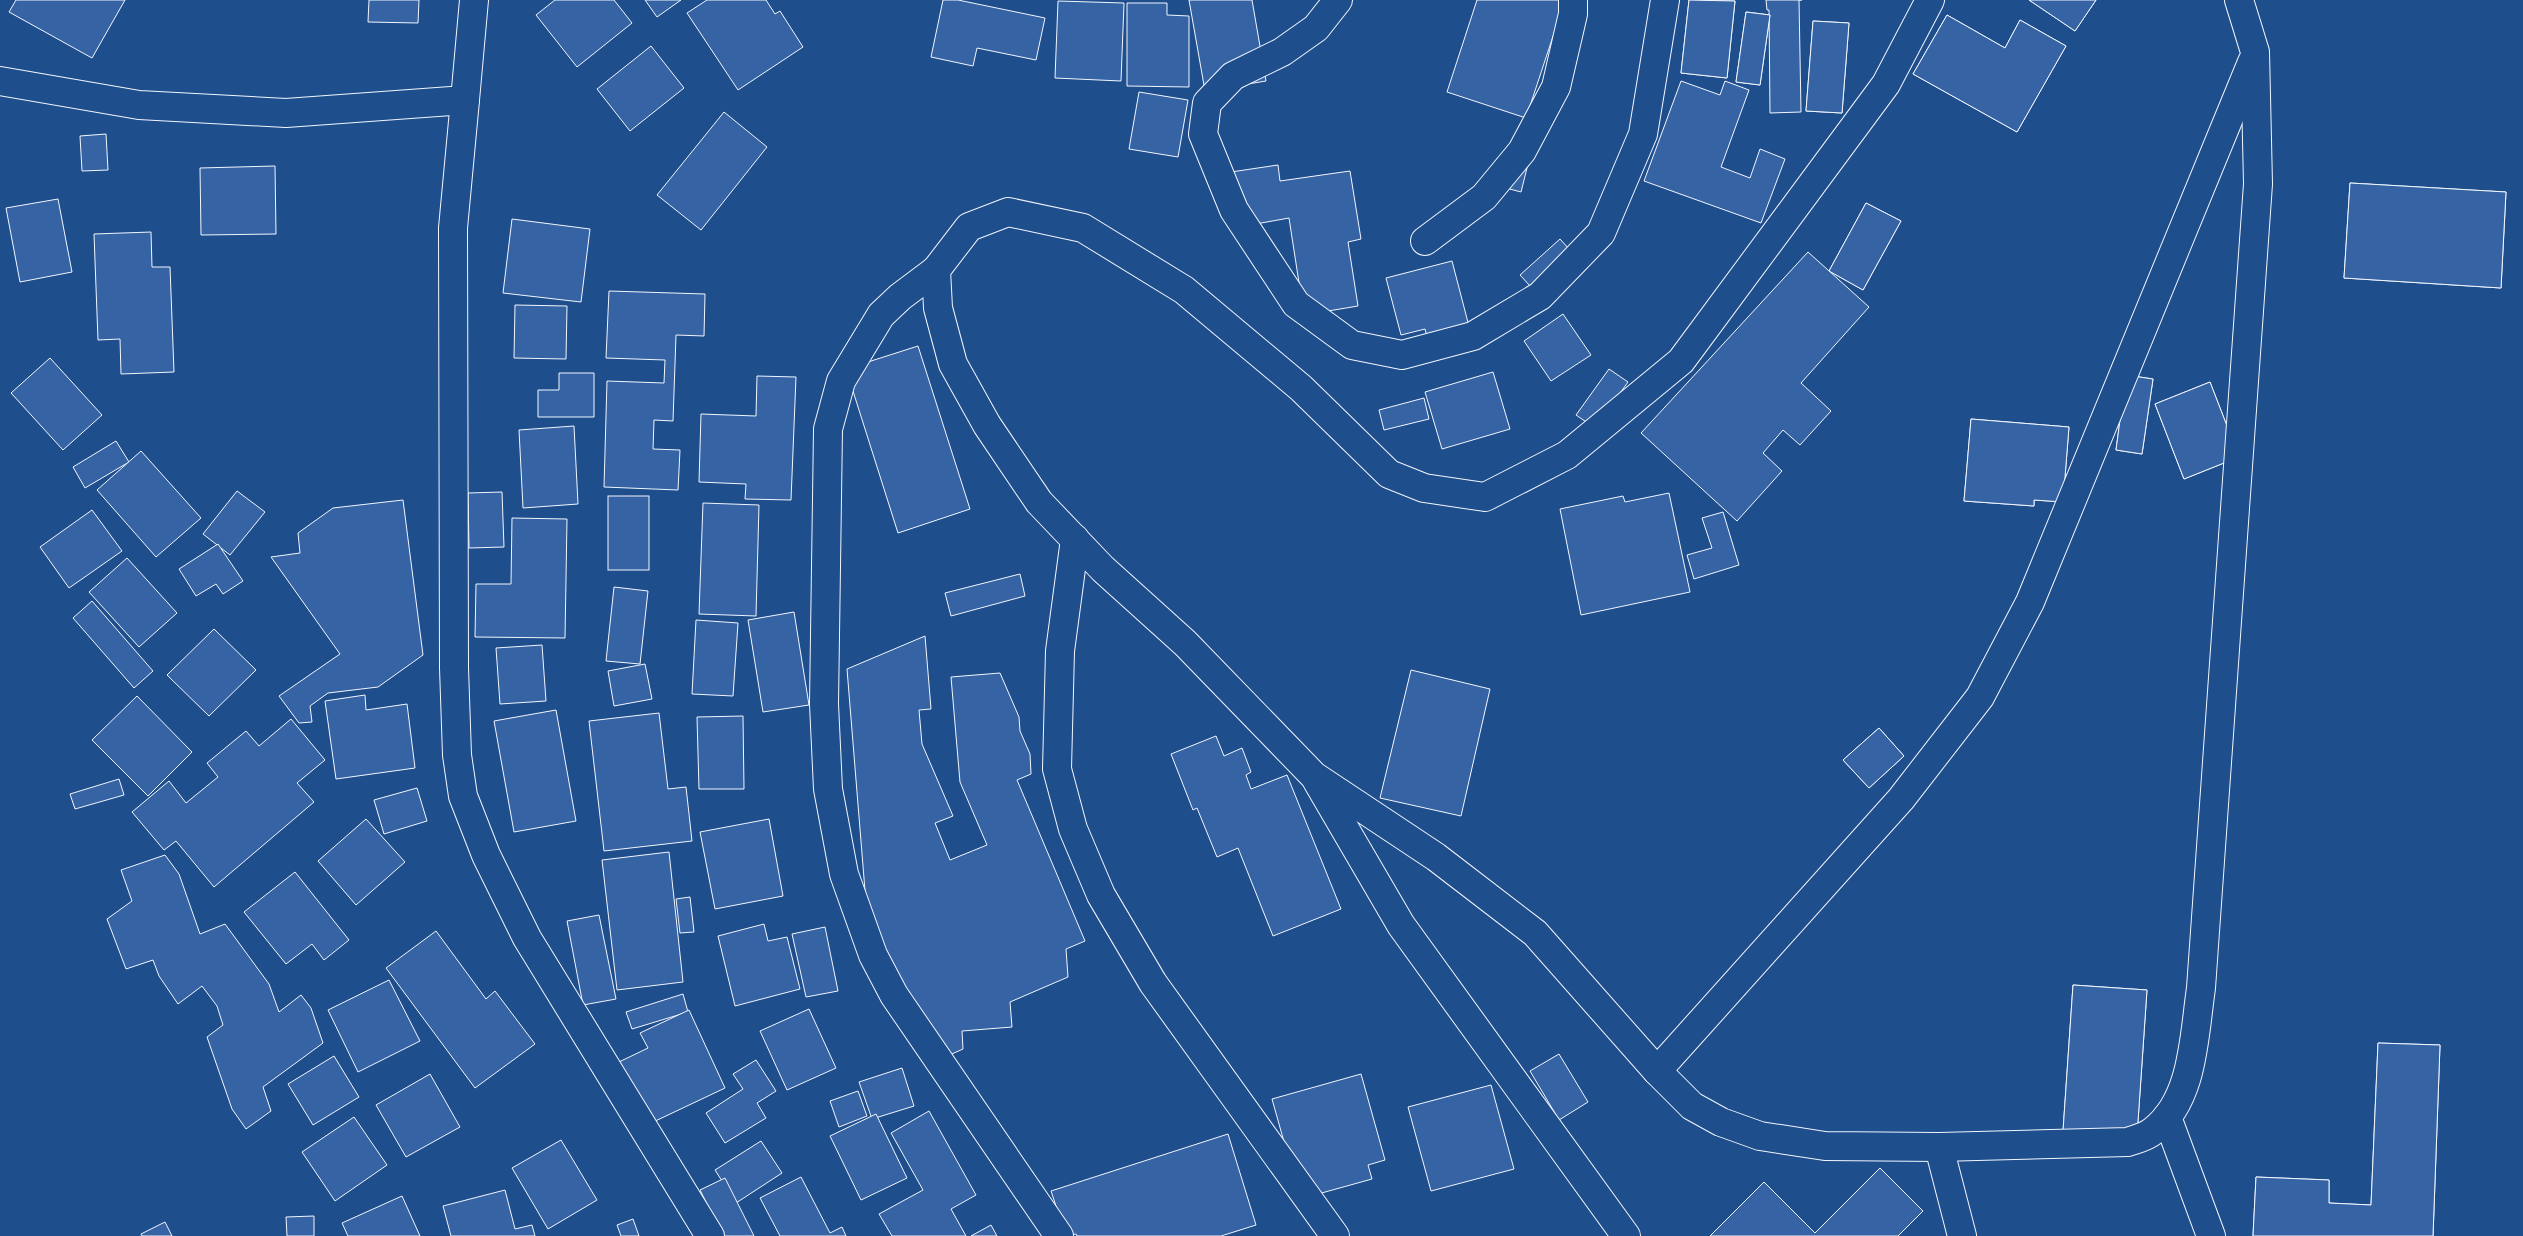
<svg xmlns="http://www.w3.org/2000/svg" width="2523" height="1236" font-family="Rubik,sans-serif">
  <style>
    .building { fill: #3563a3; stroke: #f2f6ff }
    .lines { fill: none; stroke-linecap: round; stroke-linejoin: round }
    .minor-casing { stroke: #f2f6ff; stroke-width: 30 }
    .secondary-casing { stroke: #f2f6ff; stroke-width: 30 }
    .minor { stroke: #1f4e8c; stroke-width: 28 }
    .secondary { stroke: #1f4e8c; stroke-width: 28 }
  </style>
  <rect width="100%" height="100%" fill="#1f4e8c"/>
  <g class="building">
    <path d="M 16,0 L 125,0 L 92,58 L 9,12 Z"/>
    <path d="M 369,0 L 419,0 L 418,23 L 368,22 Z"/>
    <path d="M 555,0 L 614,0 L 632,23 L 577,67 L 536,15 Z"/>
    <path d="M 645,0 L 681,0 L 657,17 Z"/>
    <path d="M 707,0 L 766,0 L 775,14 L 780,11 L 803,47 L 738,90 L 687,13 Z"/>
    <path d="M 943,0 L 958,0 L 1045,18 L 1036,60 L 977,48 L 973,66 L 931,57 Z"/>
    <path d="M 1189,0 L 1252,0 L 1266,81 L 1205,91 Z"/>
    <path d="M 1477,0 L 1565,0 L 1526,118 L 1447,92 Z"/>
    <path d="M 1689,0 L 1735,1 L 1727,78 L 1681,73 Z"/>
    <path d="M 1689,0 L 1735,1 L 1727,78 L 1681,73 Z"/>
    <path d="M 1766,0 L 1802,0 L 1799,0 L 1801,112 L 1770,113 L 1769,10 L 1767,10 Z"/>
    <path d="M 2029,0 L 2096,0 L 2075,31 Z"/>
    <path d="M 2029,0 L 2096,0 L 2075,31 Z"/>
    <path d="M 1058,1 L 1124,3 L 1121,81 L 1055,78 Z"/>
    <path d="M 1127,3 L 1167,3 L 1167,15 L 1189,16 L 1189,87 L 1127,86 Z"/>
    <path d="M 1746,12 L 1770,15 L 1760,85 L 1736,82 Z"/>
    <path d="M 1746,12 L 1770,15 L 1760,85 L 1736,82 Z"/>
    <path d="M 1947,15 L 2005,48 L 2020,20 L 2066,46 L 2017,132 L 1913,74 Z"/>
    <path d="M 1947,15 L 2005,48 L 2020,20 L 2066,46 L 2017,132 L 1913,74 Z"/>
    <path d="M 1813,21 L 1849,23 L 1842,113 L 1806,111 Z"/>
    <path d="M 1813,21 L 1849,23 L 1842,113 L 1806,111 Z"/>
    <path d="M 651,46 L 684,88 L 630,131 L 597,89 Z"/>
    <path d="M 1681,81 L 1720,95 L 1725,81 L 1749,90 L 1721,167 L 1750,178 L 1760,149 L 1785,159 L 1761,223 L 1644,181 Z"/>
    <path d="M 1139,92 L 1188,100 L 1178,157 L 1129,149 Z"/>
    <path d="M 724,112 L 767,147 L 701,230 L 657,195 Z"/>
    <path d="M 106,134 L 108,170 L 82,171 L 80,136 Z"/>
    <path d="M 1530,156 L 1521,192 L 1506,188 Z"/>
    <path d="M 1278,165 L 1280,181 L 1350,171 L 1361,239 L 1348,242 L 1358,306 L 1304,315 L 1289,218 L 1239,227 L 1231,172 Z"/>
    <path d="M 275,166 L 276,234 L 201,235 L 200,168 Z"/>
    <path d="M 2350,183 L 2506,192 L 2501,288 L 2344,278 Z"/>
    <path d="M 2350,183 L 2506,192 L 2501,288 L 2344,278 Z"/>
    <path d="M 58,199 L 72,272 L 20,282 L 6,208 Z"/>
    <path d="M 1866,203 L 1901,221 L 1863,290 L 1829,271 Z"/>
    <path d="M 1866,203 L 1901,221 L 1863,290 L 1829,271 Z"/>
    <path d="M 512,219 L 590,229 L 581,302 L 503,293 Z"/>
    <path d="M 151,232 L 152,267 L 170,267 L 174,372 L 121,374 L 120,339 L 98,340 L 94,234 Z"/>
    <path d="M 1560,239 L 1580,261 L 1540,297 L 1520,275 Z"/>
    <path d="M 1808,252 L 1869,307 L 1801,383 L 1831,411 L 1800,445 L 1783,430 L 1763,453 L 1782,471 L 1737,521 L 1641,433 Z"/>
    <path d="M 1452,261 L 1471,334 L 1429,345 L 1425,329 L 1401,335 L 1386,278 Z"/>
    <path d="M 609,291 L 705,294 L 704,336 L 676,335 L 673,421 L 654,420 L 653,449 L 680,450 L 678,490 L 604,487 L 607,381 L 664,383 L 665,360 L 606,358 Z"/>
    <path d="M 515,305 L 567,306 L 566,359 L 514,358 Z"/>
    <path d="M 1563,314 L 1591,355 L 1551,381 L 1524,341 Z"/>
    <path d="M 918,346 L 970,509 L 898,533 L 846,369 Z"/>
    <path d="M 50,358 L 102,415 L 63,450 L 11,393 Z"/>
    <path d="M 1609,369 L 1628,382 L 1595,428 L 1576,415 Z"/>
    <path d="M 1493,372 L 1510,429 L 1442,449 L 1425,392 Z"/>
    <path d="M 559,373 L 594,373 L 594,417 L 538,417 L 538,390 L 559,390 Z"/>
    <path d="M 2126,375 L 2153,379 L 2142,454 L 2116,450 Z"/>
    <path d="M 2126,375 L 2153,379 L 2142,454 L 2116,450 Z"/>
    <path d="M 757,376 L 796,377 L 791,500 L 745,499 L 746,484 L 699,482 L 701,414 L 756,416 Z"/>
    <path d="M 2210,382 L 2239,457 L 2184,479 L 2155,404 Z"/>
    <path d="M 2210,382 L 2239,457 L 2184,479 L 2155,404 Z"/>
    <path d="M 1424,398 L 1429,419 L 1384,430 L 1379,410 Z"/>
    <path d="M 1971,419 L 2069,427 L 2063,502 L 2034,500 L 2034,506 L 1964,501 Z"/>
    <path d="M 1971,419 L 2069,427 L 2063,502 L 2034,500 L 2034,506 L 1964,501 Z"/>
    <path d="M 574,426 L 578,504 L 523,508 L 519,430 Z"/>
    <path d="M 116,441 L 129,462 L 85,488 L 73,467 Z"/>
    <path d="M 141,451 L 201,518 L 156,557 L 97,490 Z"/>
    <path d="M 237,491 L 265,512 L 230,555 L 203,534 Z"/>
    <path d="M 502,492 L 504,547 L 469,548 L 468,493 Z"/>
    <path d="M 1669,493 L 1690,592 L 1581,615 L 1560,509 L 1623,496 L 1625,502 Z"/>
    <rect x="608" y="496" width="41" height="74"/>
    <path d="M 403,500 L 423,655 L 378,687 L 328,693 L 310,706 L 312,722 L 299,723 L 279,696 L 340,654 L 271,557 L 300,553 L 298,533 L 333,508 Z"/>
    <path d="M 703,503 L 759,505 L 756,616 L 699,614 Z"/>
    <path d="M 92,510 L 122,551 L 69,588 L 40,547 Z"/>
    <path d="M 1723,512 L 1739,565 L 1694,579 L 1687,555 L 1712,548 L 1702,518 Z"/>
    <path d="M 512,518 L 567,519 L 565,638 L 475,637 L 476,584 L 511,584 Z"/>
    <path d="M 218,544 L 243,581 L 223,594 L 216,584 L 196,596 L 179,569 Z"/>
    <path d="M 127,558 L 177,613 L 139,647 L 89,592 Z"/>
    <path d="M 1020,574 L 1025,596 L 951,616 L 945,593 Z"/>
    <path d="M 614,587 L 648,591 L 640,664 L 606,661 Z"/>
    <path d="M 92,601 L 153,671 L 134,688 L 73,618 Z"/>
    <path d="M 794,612 L 809,705 L 763,712 L 748,620 Z"/>
    <path d="M 696,620 L 738,623 L 733,696 L 692,694 Z"/>
    <path d="M 214,629 L 256,670 L 209,716 L 167,675 Z"/>
    <path d="M 925,636 L 931,709 L 919,710 L 922,744 L 953,816 L 935,823 L 950,860 L 987,845 L 960,782 L 951,677 L 1000,673 L 1019,717 L 1020,731 L 1030,754 L 1031,774 L 1017,780 L 1085,941 L 1066,949 L 1068,977 L 1010,1002 L 1012,1027 L 962,1031 L 963,1049 L 934,1062 L 866,903 L 847,669 Z"/>
    <path d="M 542,645 L 546,701 L 500,704 L 496,648 Z"/>
    <path d="M 645,664 L 652,699 L 614,706 L 608,671 Z"/>
    <path d="M 1411,670 L 1490,689 L 1461,816 L 1380,798 Z"/>
    <path d="M 365,695 L 366,710 L 407,704 L 415,768 L 336,779 L 325,701 Z"/>
    <path d="M 137,696 L 192,752 L 148,796 L 92,740 Z"/>
    <path d="M 556,710 L 576,821 L 514,832 L 494,721 Z"/>
    <path d="M 659,713 L 668,789 L 686,787 L 692,841 L 604,851 L 589,721 Z"/>
    <path d="M 743,716 L 744,789 L 699,789 L 697,717 Z"/>
    <path d="M 291,719 L 325,760 L 297,783 L 314,802 L 214,887 L 176,841 L 164,850 L 132,812 L 169,781 L 186,803 L 218,777 L 207,763 L 246,731 L 259,746 Z"/>
    <path d="M 1879,728 L 1904,756 L 1869,788 L 1843,760 Z"/>
    <path d="M 1879,728 L 1904,756 L 1869,788 L 1843,760 Z"/>
    <path d="M 1216,736 L 1224,756 L 1242,748 L 1251,772 L 1246,775 L 1251,789 L 1287,775 L 1341,909 L 1273,936 L 1238,848 L 1217,857 L 1197,808 L 1193,810 L 1171,754 Z"/>
    <path d="M 119,779 L 124,795 L 75,809 L 70,794 Z"/>
    <path d="M 417,788 L 427,821 L 384,834 L 374,800 Z"/>
    <path d="M 366,819 L 405,862 L 356,905 L 318,861 Z"/>
    <path d="M 769,819 L 783,896 L 715,909 L 700,832 Z"/>
    <path d="M 669,852 L 683,982 L 617,990 L 602,860 Z"/>
    <path d="M 165,855 L 179,874 L 200,934 L 225,924 L 269,984 L 279,1012 L 301,995 L 311,1008 L 323,1043 L 263,1087 L 271,1111 L 246,1129 L 232,1109 L 207,1037 L 223,1025 L 217,1006 L 202,986 L 178,1004 L 159,976 L 153,960 L 126,969 L 107,919 L 132,901 L 121,870 Z"/>
    <path d="M 295,872 L 349,940 L 324,960 L 312,944 L 286,964 L 244,912 Z"/>
    <path d="M 690,897 L 694,932 L 680,933 L 676,899 Z"/>
    <path d="M 599,915 L 616,999 L 583,1005 L 567,921 Z"/>
    <path d="M 764,924 L 768,941 L 787,937 L 800,989 L 735,1006 L 718,936 Z"/>
    <path d="M 825,927 L 838,991 L 806,997 L 792,934 Z"/>
    <path d="M 436,931 L 486,999 L 495,991 L 535,1044 L 475,1088 L 386,968 Z"/>
    <path d="M 389,980 L 420,1041 L 358,1072 L 328,1010 Z"/>
    <path d="M 2073,985 L 2147,990 L 2137,1136 L 2063,1131 Z"/>
    <path d="M 2073,985 L 2147,990 L 2137,1136 L 2063,1131 Z"/>
    <path d="M 683,994 L 688,1012 L 632,1029 L 626,1012 Z"/>
    <path d="M 809,1009 L 836,1068 L 787,1090 L 760,1031 Z"/>
    <path d="M 689,1010 L 725,1088 L 649,1124 L 619,1062 L 648,1048 L 640,1033 Z"/>
    <path d="M 2378,1043 L 2440,1045 L 2433,1236 L 2253,1236 L 2256,1177 L 2329,1180 L 2329,1203 L 2371,1205 Z"/>
    <path d="M 2378,1043 L 2440,1045 L 2433,1236 L 2253,1236 L 2256,1177 L 2329,1180 L 2329,1203 L 2371,1205 Z"/>
    <path d="M 1559,1054 L 1588,1102 L 1559,1120 L 1530,1071 Z"/>
    <path d="M 334,1056 L 359,1097 L 313,1125 L 288,1084 Z"/>
    <path d="M 756,1060 L 776,1091 L 757,1103 L 766,1118 L 725,1143 L 706,1113 L 743,1089 L 733,1074 Z"/>
    <path d="M 902,1068 L 914,1106 L 872,1119 L 859,1082 Z"/>
    <path d="M 430,1074 L 460,1127 L 406,1157 L 376,1105 Z"/>
    <path d="M 1361,1074 L 1385,1160 L 1368,1165 L 1372,1179 L 1300,1199 L 1272,1099 Z"/>
    <path d="M 1491,1085 L 1514,1169 L 1431,1191 L 1408,1107 Z"/>
    <path d="M 858,1091 L 867,1116 L 839,1127 L 830,1101 Z"/>
    <path d="M 929,1111 L 976,1195 L 951,1209 L 966,1236 L 892,1236 L 879,1214 L 923,1190 L 891,1133 Z"/>
    <path d="M 876,1114 L 907,1178 L 861,1200 L 830,1136 Z"/>
    <path d="M 354,1117 L 387,1165 L 335,1201 L 302,1152 Z"/>
    <path d="M 1228,1134 L 1256,1225 L 1221,1236 L 1077,1236 L 1076,1234 L 1066,1236 L 1051,1191 Z"/>
    <path d="M 561,1140 L 597,1200 L 548,1229 L 512,1168 Z"/>
    <path d="M 761,1141 L 782,1173 L 736,1203 L 715,1170 Z"/>
    <path d="M 1880,1168 L 1923,1211 L 1898,1236 L 1710,1236 L 1764,1182 L 1815,1233 Z"/>
    <path d="M 801,1177 L 830,1233 L 842,1227 L 846,1236 L 780,1236 L 760,1198 Z"/>
    <path d="M 725,1178 L 754,1236 L 723,1236 L 700,1190 Z"/>
    <path d="M 505,1190 L 515,1229 L 532,1225 L 535,1236 L 451,1236 L 443,1206 Z"/>
    <path d="M 402,1196 L 420,1236 L 348,1236 L 342,1223 Z"/>
    <path d="M 314,1216 L 314,1236 L 287,1236 L 286,1217 Z"/>
    <path d="M 633,1219 L 639,1236 L 621,1236 L 617,1225 Z"/>
    <path d="M 165,1222 L 172,1236 L 142,1236 L 141,1234 Z"/>
    <path d="M 991,1225 L 997,1236 L 971,1236 Z"/>
  </g>
  <g class="lines">
    <g class="minor-casing">
      <g id="minor">
        <path d="M 1338,0 L 1316,28 L 1282,52 L 1233,76 L 1207,103 L 1203,134 L 1234,210 L 1296,304 L 1352,345 L 1402,355 L 1473,336 L 1540,296 L 1601,233 L 1643,134 L 1665,0"/>
        <path d="M 1930,0 L 1886,84 L 1681,361 L 1567,455 L 1485,497 L 1424,488 L 1389,474 L 1301,388 L 1184,290 L 1083,228 L 1008,212 L 969,227 L 936,270 L 938,308 L 953,364 L 987,425 L 1039,502 L 1103,569 L 1185,643 L 1314,776 L 1436,857 L 1535,933 L 1657,1071 L 1692,1106 L 1721,1122 L 1760,1136 L 1825,1146 L 1939,1147 L 2128,1142 C 2136,1139 2146,1137 2153,1131 C 2194,1100 2194,1035 2201,988 L 2258,184 L 2255,52 L 2239,0"/>
        <path d="M 465,100 L 453,228 L 454,668 L 457,755 L 463,796 L 486,855 L 527,938 L 710,1236"/>
        <path d="M 1425,241 L 1484,197 L 1522,151 L 1556,87 L 1573,14 L 1573,0"/>
        <path d="M 936,270 L 900,297 L 881,315 L 841,381 L 828,429 L 824,704 L 828,789 L 844,874 L 873,955 L 894,995 L 1059,1236"/>
        <path d="M 1075,539 L 1060,651 L 1057,769 L 1073,829 L 1101,895 L 1153,983 L 1335,1236"/>
        <path d="M 1317,781 L 1401,925 L 1626,1236"/>
        <path d="M 1657,1071 L 1901,799 L 1980,697 L 2030,602 L 2252,62"/>
        <path d="M 2167,1117 L 2211,1236"/>
        <path d="M 1939,1147 L 1962,1236"/>
      </g>
    </g>
    <g class="secondary-casing">
      <path id="secondary" d="M 0,81 L 139,105 L 286,113 L 465,100 L 474,0"/>
    </g>
    <use href="#minor" class="minor"/>
    <use href="#secondary" class="secondary"/>
  </g>
</svg>
